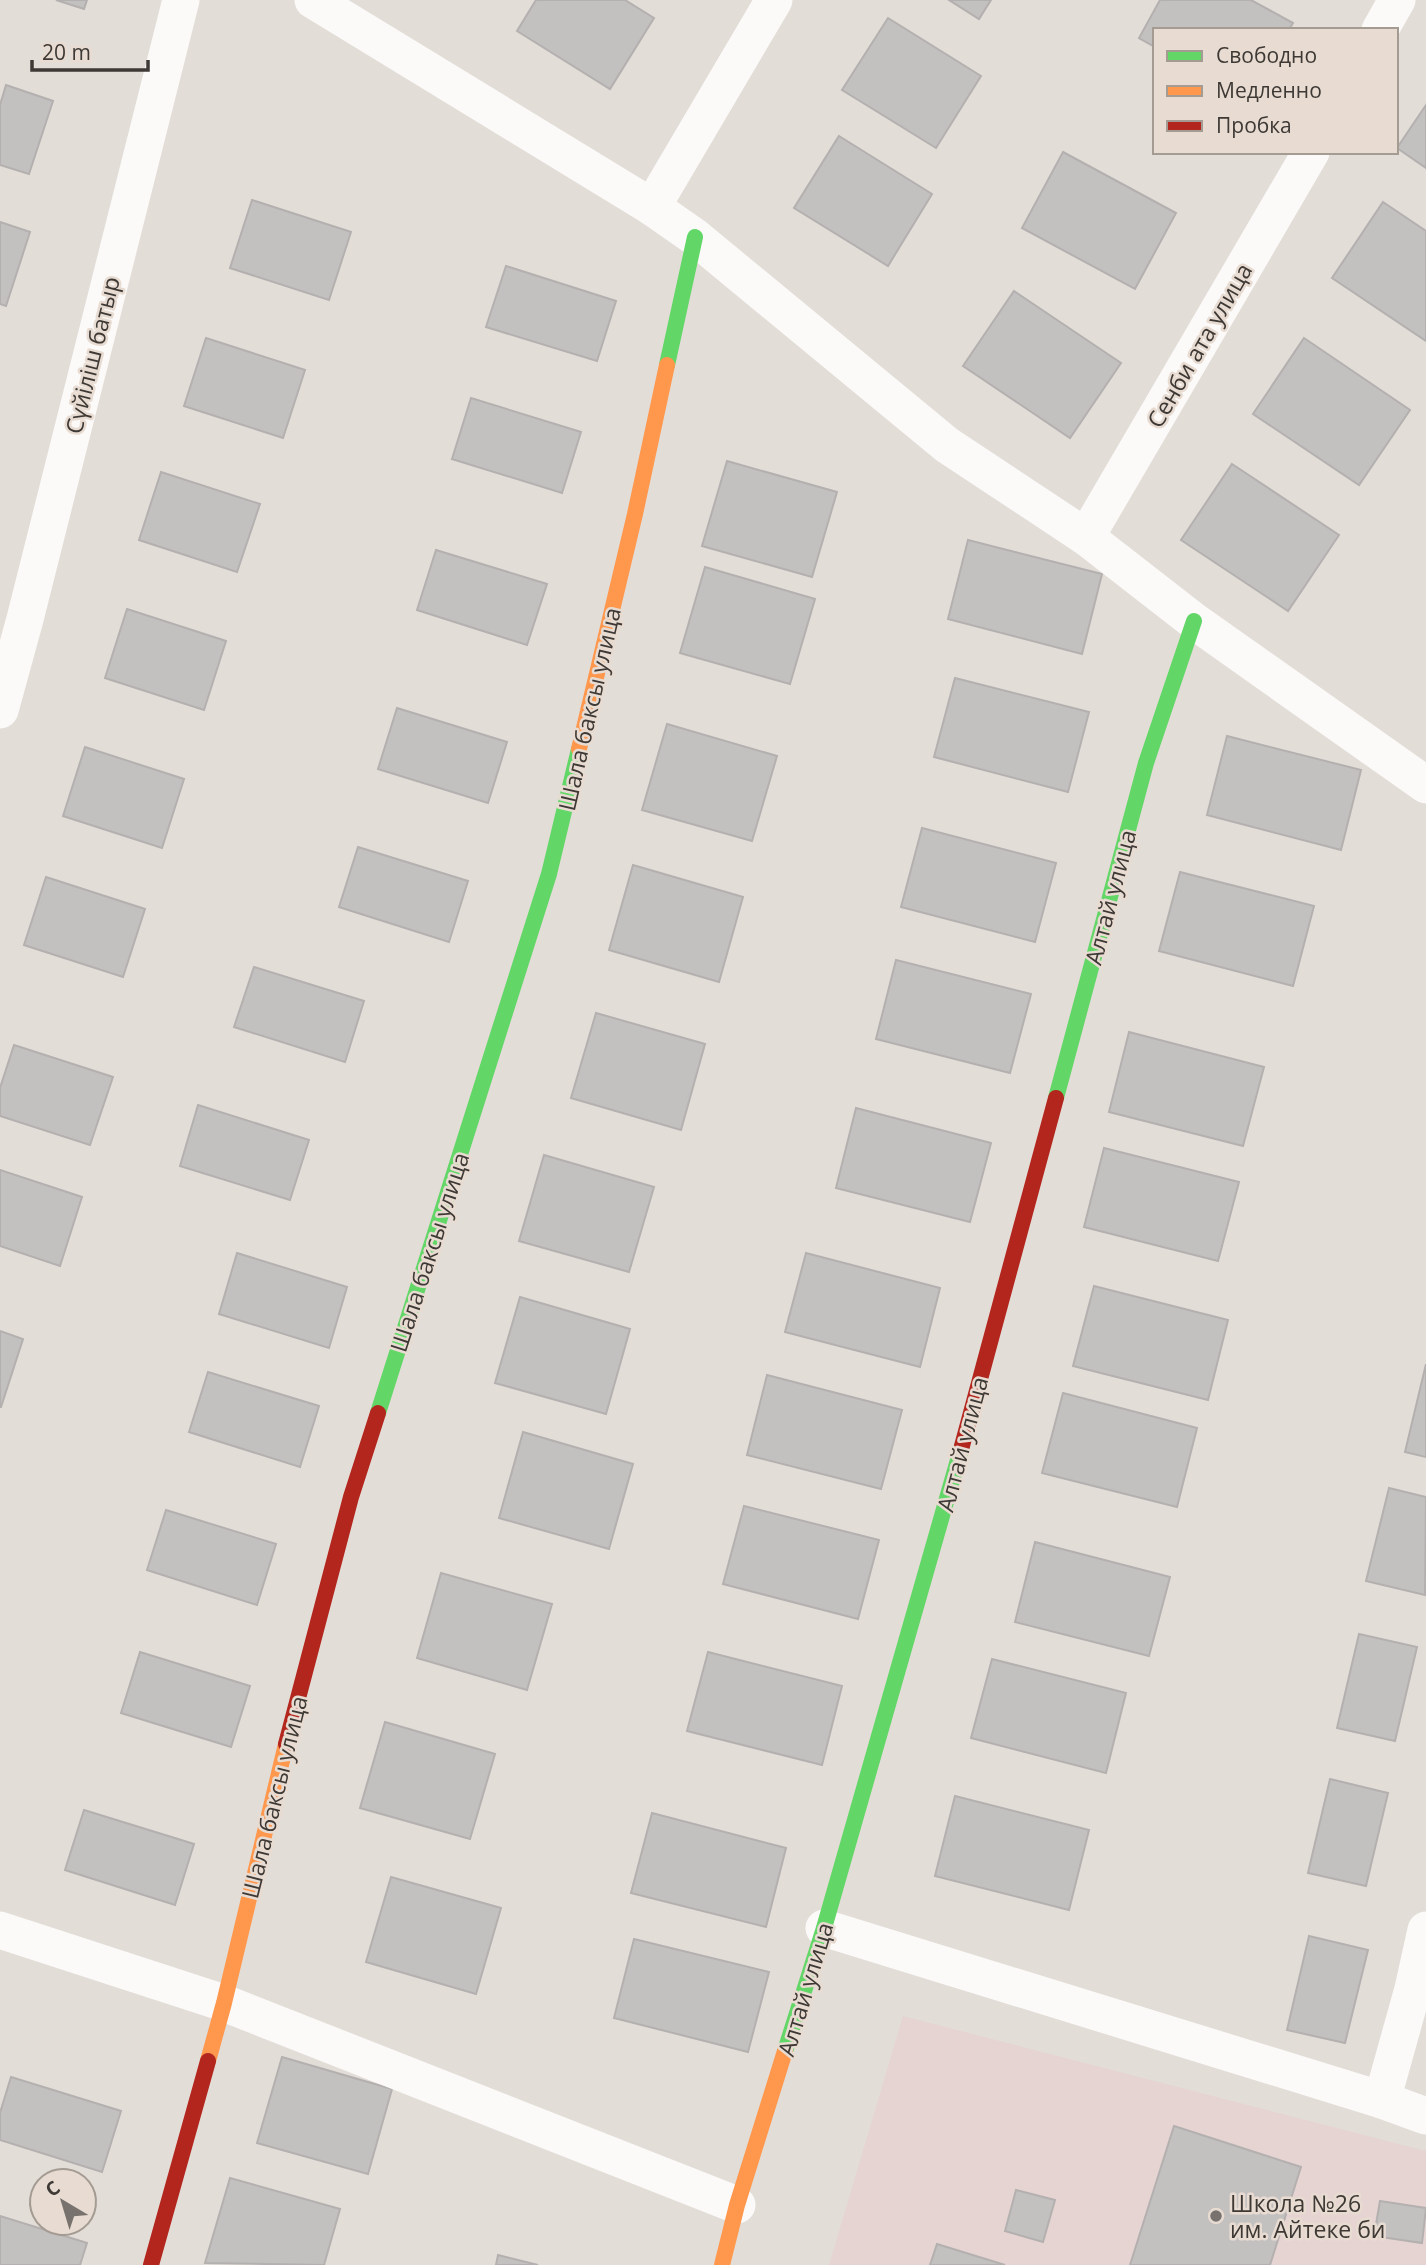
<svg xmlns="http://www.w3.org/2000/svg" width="1426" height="2265" font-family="'Open Sans',sans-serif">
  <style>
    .education { fill: #e6d4d2 }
    .building { fill: #c3c0c0; stroke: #b4b0b0; stroke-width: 2 }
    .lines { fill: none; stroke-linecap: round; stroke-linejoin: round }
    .street { stroke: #fbfaf9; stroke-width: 37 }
    .fast { stroke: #63d668; stroke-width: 16 }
    .slow { stroke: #ff974d; stroke-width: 16 }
    .jam { stroke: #b3261e; stroke-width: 16 }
    .poi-dot { fill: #78726e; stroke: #e8dcd2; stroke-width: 2.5 }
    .labels { text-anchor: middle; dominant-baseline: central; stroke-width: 5; stroke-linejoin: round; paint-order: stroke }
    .street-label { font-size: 23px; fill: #3e3935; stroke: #e8dcd2 }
    .poi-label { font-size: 23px; fill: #3e3935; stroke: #e8dcd2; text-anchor: start }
  </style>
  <rect width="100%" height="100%" fill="#e3ddd7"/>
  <path class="education" d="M 903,2016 L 1426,2151 L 1426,2265 L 829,2265 Z"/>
  <g class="building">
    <path d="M 56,0 L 87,0 L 84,9 Z"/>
    <path d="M 536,0 L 625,0 L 654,18 L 610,89 L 517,31 Z"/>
    <path d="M 949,0 L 991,0 L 979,19 Z"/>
    <path d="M 1160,0 L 1251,0 L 1293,23 L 1289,30 L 1155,30 L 1155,47 L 1139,38 Z"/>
    <path d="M 888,18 L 981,76 L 936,148 L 842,90 Z"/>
    <path d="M 6,85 L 53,101 L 29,174 L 0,165 L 0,105 Z"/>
    <path d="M 1426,105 L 1426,168 L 1397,148 Z"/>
    <path d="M 839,136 L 932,194 L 888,266 L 794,208 Z"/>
    <path d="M 1063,152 L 1176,213 L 1135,289 L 1022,228 Z"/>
    <path d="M 252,200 L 351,232 L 329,300 L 230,268 Z"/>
    <path d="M 1383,202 L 1426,231 L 1426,341 L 1332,278 Z"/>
    <path d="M 0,222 L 30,232 L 6,306 L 0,304 Z"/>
    <path d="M 506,266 L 616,301 L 597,361 L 486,327 Z"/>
    <path d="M 1014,291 L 1121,363 L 1070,438 L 963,366 Z"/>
    <path d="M 206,338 L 305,370 L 283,438 L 184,406 Z"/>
    <path d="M 1304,338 L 1410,410 L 1359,485 L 1253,414 Z"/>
    <path d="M 471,398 L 581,432 L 562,493 L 452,459 Z"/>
    <path d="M 727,461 L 837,492 L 812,577 L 702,546 Z"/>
    <path d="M 1232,464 L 1339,535 L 1288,611 L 1181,540 Z"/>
    <path d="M 161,472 L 260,504 L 237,572 L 139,540 Z"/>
    <path d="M 968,540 L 1102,574 L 1082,654 L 948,619 Z"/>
    <path d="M 436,550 L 547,584 L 527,645 L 417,610 Z"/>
    <path d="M 705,567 L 815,599 L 790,684 L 680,653 Z"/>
    <path d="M 127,609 L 226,641 L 204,710 L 105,678 Z"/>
    <path d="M 955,678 L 1089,712 L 1068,792 L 934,757 Z"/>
    <path d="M 397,708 L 507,742 L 488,803 L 378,769 Z"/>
    <path d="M 667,724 L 777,756 L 752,841 L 642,810 Z"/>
    <path d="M 1227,736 L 1361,770 L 1341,850 L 1207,815 Z"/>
    <path d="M 85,747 L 184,779 L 162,848 L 63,816 Z"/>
    <path d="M 922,828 L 1056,863 L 1035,942 L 901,907 Z"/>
    <path d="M 358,847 L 468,881 L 449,942 L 339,907 Z"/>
    <path d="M 633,865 L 743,897 L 719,982 L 609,950 Z"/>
    <path d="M 1180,872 L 1314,906 L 1293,986 L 1159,951 Z"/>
    <path d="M 46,877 L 145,909 L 123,977 L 24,945 Z"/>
    <path d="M 896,960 L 1031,994 L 1010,1073 L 876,1039 Z"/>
    <path d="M 254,967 L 364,1001 L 345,1062 L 234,1027 Z"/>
    <path d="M 596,1013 L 705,1044 L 681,1130 L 571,1098 Z"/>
    <path d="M 1129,1032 L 1264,1067 L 1243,1146 L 1109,1112 Z"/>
    <path d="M 14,1045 L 113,1077 L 90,1145 L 0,1116 L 0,1088 Z"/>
    <path d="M 198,1105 L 309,1140 L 290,1200 L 180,1166 Z"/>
    <path d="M 856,1108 L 991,1143 L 970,1222 L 836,1188 Z"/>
    <path d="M 1104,1148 L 1239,1182 L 1218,1261 L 1084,1227 Z"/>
    <path d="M 544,1155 L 654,1187 L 629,1272 L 519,1241 Z"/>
    <path d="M 0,1170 L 82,1197 L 60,1266 L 0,1246 Z"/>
    <path d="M 237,1253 L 347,1287 L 329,1348 L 219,1314 Z"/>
    <path d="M 806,1253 L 940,1288 L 920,1367 L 785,1332 Z"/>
    <path d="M 1094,1286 L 1228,1320 L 1208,1400 L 1073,1366 Z"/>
    <path d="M 520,1297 L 630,1329 L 606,1414 L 495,1383 Z"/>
    <path d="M 0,1331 L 23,1339 L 1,1407 L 0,1407 Z"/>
    <path d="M 1426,1364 L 1426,1457 L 1405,1452 Z"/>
    <path d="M 208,1372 L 319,1406 L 300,1467 L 189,1432 Z"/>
    <path d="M 767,1375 L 902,1410 L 881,1489 L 747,1455 Z"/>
    <path d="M 1063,1393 L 1197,1428 L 1177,1507 L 1042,1473 Z"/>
    <path d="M 523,1432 L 633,1464 L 609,1549 L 499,1518 Z"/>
    <path d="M 1389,1488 L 1426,1497 L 1425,1595 L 1366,1581 Z"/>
    <path d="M 744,1506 L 879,1540 L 858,1619 L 723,1584 Z"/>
    <path d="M 166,1510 L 276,1544 L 257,1605 L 147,1570 Z"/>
    <path d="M 1035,1542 L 1170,1577 L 1149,1656 L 1015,1622 Z"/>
    <path d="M 441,1573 L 552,1604 L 527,1690 L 417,1658 Z"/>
    <path d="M 1359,1634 L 1417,1647 L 1395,1741 L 1337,1728 Z"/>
    <path d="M 140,1652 L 250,1686 L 231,1747 L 121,1713 Z"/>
    <path d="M 708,1652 L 842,1686 L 822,1765 L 687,1731 Z"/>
    <path d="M 992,1659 L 1126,1693 L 1106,1773 L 971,1738 Z"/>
    <path d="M 385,1722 L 495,1754 L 470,1839 L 360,1808 Z"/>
    <path d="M 1330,1779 L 1388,1793 L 1366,1886 L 1308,1873 Z"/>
    <path d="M 955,1796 L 1089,1830 L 1069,1910 L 935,1876 Z"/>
    <path d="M 84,1810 L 194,1844 L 175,1905 L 65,1870 Z"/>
    <path d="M 652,1813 L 786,1848 L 766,1927 L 631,1893 Z"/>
    <path d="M 391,1877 L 501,1908 L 476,1994 L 366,1962 Z"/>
    <path d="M 1309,1936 L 1368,1950 L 1345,2043 L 1287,2030 Z"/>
    <path d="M 634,1939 L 769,1972 L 748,2052 L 614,2018 Z"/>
    <path d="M 282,2057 L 392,2089 L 368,2174 L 257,2143 Z"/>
    <path d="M 11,2077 L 121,2111 L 102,2172 L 0,2140 L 0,2113 Z"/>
    <path d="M 1174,2126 L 1301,2167 L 1270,2265 L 1130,2265 Z"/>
    <path d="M 230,2178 L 340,2209 L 324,2265 L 205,2263 Z"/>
    <path d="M 1016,2190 L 1055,2200 L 1043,2242 L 1005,2231 Z"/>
    <path d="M 1380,2201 L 1426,2208 L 1422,2243 L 1374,2236 Z"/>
    <path d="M 0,2216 L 87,2243 L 80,2265 L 0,2265 Z"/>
    <path d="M 937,2244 L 1005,2265 L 930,2265 Z"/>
    <path d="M 498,2255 L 538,2265 L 496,2265 Z"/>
  </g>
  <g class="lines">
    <g class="street">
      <path d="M 313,0 L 652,207 L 695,237 L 947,445 L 1086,537 L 1194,621 L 1426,785"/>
      <path d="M 1380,30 L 1397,0"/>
      <path d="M 652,207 L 774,0"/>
      <path d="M 1086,537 L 1311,152"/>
      <path d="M 0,710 L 25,619 L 181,0"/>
      <path d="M 824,1928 L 1382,2100"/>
      <path d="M 0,1930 L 224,2003 L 737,2205"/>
      <path d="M 1426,1930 L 1413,1989 L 1382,2100 L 1426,2116"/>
    </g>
    <g class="fast">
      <path d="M 667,365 L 695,237"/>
      <path d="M 1056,1098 L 1146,763 L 1194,621"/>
      <path d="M 378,1413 L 549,874 L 579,749"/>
      <path d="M 785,2051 L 824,1928 L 962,1446"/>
    </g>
    <g class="slow">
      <path d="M 579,749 L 635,514 L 667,365"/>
      <path d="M 208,2061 L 224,2003 L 286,1744"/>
      <path d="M 722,2265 L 737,2205 L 785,2051"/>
    </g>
    <g class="jam">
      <path d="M 962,1446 L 1056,1098"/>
      <path d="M 286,1744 L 351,1497 L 378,1413"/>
      <path d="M 151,2265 L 208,2061"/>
    </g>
  </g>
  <circle class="poi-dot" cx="1216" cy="2216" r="7"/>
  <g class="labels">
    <g class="street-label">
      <text transform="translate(1199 345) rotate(-60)">Сенби ата улица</text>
      <text transform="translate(92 355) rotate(-76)">Сүйіліш батыр</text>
      <text transform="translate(589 709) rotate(-77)">Шала баксы улица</text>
      <text transform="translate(1110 897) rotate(-75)">Алтай улица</text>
      <text transform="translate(429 1252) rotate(-72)">Шала баксы улица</text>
      <text transform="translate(962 1444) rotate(-75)">Алтай улица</text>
      <text transform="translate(274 1797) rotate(-76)">Шала баксы улица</text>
      <text transform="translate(805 1989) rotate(-73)">Алтай улица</text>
    </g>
    <g class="poi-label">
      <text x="1230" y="2203">Школа №26<tspan x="1230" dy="26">им. Айтеке би</tspan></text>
    </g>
  </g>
  <rect x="1153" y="28" width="245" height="126" fill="#e8dcd2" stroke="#a49b93" stroke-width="2"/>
  <rect x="1167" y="51" width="35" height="10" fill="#63d668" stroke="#a49b93" stroke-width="2"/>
  <text x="1216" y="63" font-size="21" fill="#3e3935">Свободно</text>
  <rect x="1167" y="86" width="35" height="10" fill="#ff974d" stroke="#a49b93" stroke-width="2"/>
  <text x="1216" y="98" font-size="21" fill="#3e3935">Медленно</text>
  <rect x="1167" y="121" width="35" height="10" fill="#b3261e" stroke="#a49b93" stroke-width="2"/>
  <text x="1216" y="133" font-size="21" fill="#3e3935">Пробка</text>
  <g transform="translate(63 2202) rotate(322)"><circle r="33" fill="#e8dcd2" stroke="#a49b93" stroke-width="2"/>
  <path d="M0-5L12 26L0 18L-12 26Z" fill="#78726e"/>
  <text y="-10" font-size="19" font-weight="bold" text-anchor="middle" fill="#3e3935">С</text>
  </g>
  <path d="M32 60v10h116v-10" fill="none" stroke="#3e3935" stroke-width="3.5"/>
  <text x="42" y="60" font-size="21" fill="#3e3935" stroke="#e8dcd2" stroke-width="5" paint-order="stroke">20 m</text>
</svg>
